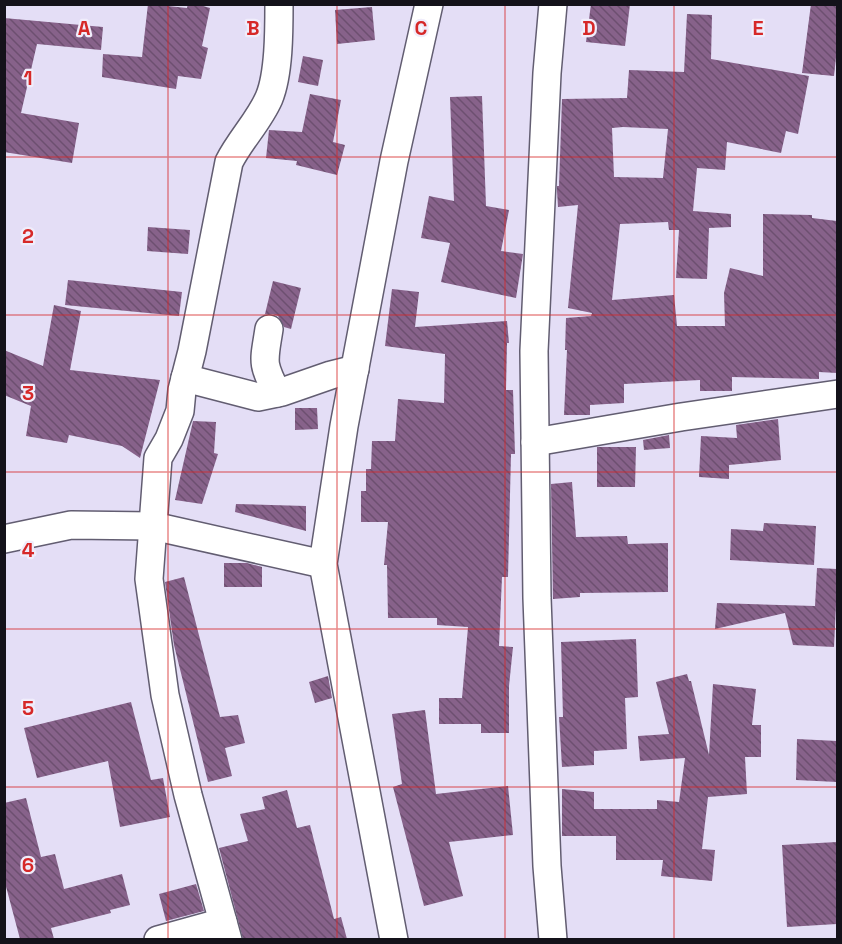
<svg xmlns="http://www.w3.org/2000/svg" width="842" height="944" font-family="'Space Grotesk',sans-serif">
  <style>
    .building { fill: url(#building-back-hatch); fill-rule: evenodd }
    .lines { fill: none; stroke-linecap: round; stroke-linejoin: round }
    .minor-casing { stroke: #625d71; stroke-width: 30 }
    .minor { stroke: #fff; stroke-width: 27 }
    .grid { fill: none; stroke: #d62828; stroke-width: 1.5; stroke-opacity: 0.55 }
    .grid-label { font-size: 20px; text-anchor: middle; font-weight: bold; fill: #d62828; stroke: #f0edfb; stroke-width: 4.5; stroke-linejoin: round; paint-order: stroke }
  </style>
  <defs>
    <pattern id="building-back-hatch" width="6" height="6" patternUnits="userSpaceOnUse" patternTransform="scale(1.5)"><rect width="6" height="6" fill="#87628a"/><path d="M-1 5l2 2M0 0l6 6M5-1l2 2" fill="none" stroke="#6d4f70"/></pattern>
  </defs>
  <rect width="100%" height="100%" fill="#e4def6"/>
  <g class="building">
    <path d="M 148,4 L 187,8 L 188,4 L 196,4 L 210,8 L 202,46 L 208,48 L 201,79 L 178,76 L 176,89 L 102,77 L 103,54 L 142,57 Z"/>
    <path d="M 591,4 L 630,4 L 625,46 L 586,42 Z"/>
    <path d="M 811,4 L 837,4 L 837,48 L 834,76 L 802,73 Z"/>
    <path d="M 372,7 L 375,40 L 337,44 L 335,10 Z"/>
    <path d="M 687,14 L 712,15 L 711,59 L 809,76 L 798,134 L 786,131 L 781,153 L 727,142 L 725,170 L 697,168 L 693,211 L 731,214 L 731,227 L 709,228 L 707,279 L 676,278 L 679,230 L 669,230 L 668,222 L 620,224 L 612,300 L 674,295 L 677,326 L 725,326 L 724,293 L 730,268 L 763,276 L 763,214 L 812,215 L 812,218 L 837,221 L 837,373 L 819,372 L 819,379 L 732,377 L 732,391 L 700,391 L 700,380 L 624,384 L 624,403 L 590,405 L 590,415 L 564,415 L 567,350 L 565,350 L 566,318 L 591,316 L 592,313 L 568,308 L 578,205 L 558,207 L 557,191 L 557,186 L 559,186 L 562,99 L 627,98 L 629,70 L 684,72 ZM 623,127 L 668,129 L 663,178 L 614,177 L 612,128 Z"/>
    <path d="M 4,18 L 103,27 L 101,50 L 37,44 L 21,113 L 79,123 L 72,163 L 4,152 Z"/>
    <path d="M 303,56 L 323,60 L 318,86 L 298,82 Z"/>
    <path d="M 310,94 L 341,100 L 333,142 L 345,145 L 337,175 L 296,165 L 297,161 L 266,158 L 269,130 L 302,132 Z"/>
    <path d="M 482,96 L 486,206 L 509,210 L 501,251 L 523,254 L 516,298 L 441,282 L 450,243 L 421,238 L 429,196 L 454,201 L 450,97 Z"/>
    <path d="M 148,227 L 190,230 L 188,254 L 147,251 Z"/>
    <path d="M 68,280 L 182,292 L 179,316 L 65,305 Z"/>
    <path d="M 273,281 L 301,288 L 291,329 L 284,327 L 278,316 L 272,314 L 265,314 Z"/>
    <path d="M 392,289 L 419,292 L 415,327 L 507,321 L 509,343 L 507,343 L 506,390 L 513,390 L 515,454 L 511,454 L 508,577 L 502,577 L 499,646 L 513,647 L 509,686 L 509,733 L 481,733 L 481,724 L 439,724 L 439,698 L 462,698 L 468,627 L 437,625 L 437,618 L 388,618 L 387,565 L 384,565 L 388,522 L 361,522 L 361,491 L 366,491 L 366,469 L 371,469 L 372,441 L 395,441 L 398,399 L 444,403 L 445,354 L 385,346 Z"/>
    <path d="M 54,305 L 81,311 L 70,370 L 160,380 L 140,458 L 122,446 L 69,435 L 67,443 L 26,436 L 31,406 L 4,395 L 4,350 L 43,366 Z"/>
    <path d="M 295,408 L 317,408 L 318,429 L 295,430 Z"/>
    <path d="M 778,419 L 781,460 L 729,465 L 729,479 L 699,477 L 701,436 L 737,438 L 736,425 Z"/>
    <path d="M 193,421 L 216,422 L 214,453 L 218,454 L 202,504 L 175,500 Z"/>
    <path d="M 669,435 L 670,448 L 644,450 L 643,440 Z"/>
    <path d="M 597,447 L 636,447 L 635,487 L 597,487 Z"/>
    <path d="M 572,482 L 576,537 L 627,536 L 628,544 L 668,543 L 668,592 L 580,593 L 580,597 L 553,599 L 551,484 Z"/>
    <path d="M 236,504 L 306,506 L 306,531 L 235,512 Z"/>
    <path d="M 764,523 L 816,526 L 814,565 L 730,560 L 731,529 L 763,531 Z"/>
    <path d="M 224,563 L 247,563 L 262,567 L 262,587 L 224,587 Z"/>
    <path d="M 817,568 L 837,569 L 837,605 L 836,605 L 834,647 L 793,645 L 785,613 L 715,629 L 717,603 L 815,606 Z"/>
    <path d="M 184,577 L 220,717 L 238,715 L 245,743 L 225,748 L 232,776 L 208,782 L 174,645 L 165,582 Z"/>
    <path d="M 636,639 L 638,697 L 625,698 L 627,749 L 594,751 L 594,765 L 562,767 L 559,717 L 563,717 L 561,642 Z"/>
    <path d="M 687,674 L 689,681 L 691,681 L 709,755 L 713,684 L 756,689 L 752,725 L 761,725 L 761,757 L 745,757 L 747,794 L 708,797 L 702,849 L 715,850 L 712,881 L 661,876 L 663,860 L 616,860 L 616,836 L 562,836 L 562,789 L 594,792 L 594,809 L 657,809 L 657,800 L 679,802 L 685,758 L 640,761 L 638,736 L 669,734 L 656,682 Z"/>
    <path d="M 328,676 L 332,698 L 315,703 L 309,682 Z"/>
    <path d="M 131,702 L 151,780 L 163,778 L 170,817 L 120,827 L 108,761 L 37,778 L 24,728 Z"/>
    <path d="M 425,710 L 436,794 L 508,786 L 513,835 L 449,842 L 463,896 L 424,906 L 393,787 L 402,784 L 392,714 Z"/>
    <path d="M 797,739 L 837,741 L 837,782 L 796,780 Z"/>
    <path d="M 287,790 L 297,828 L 310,825 L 334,919 L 341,917 L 347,939 L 243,939 L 219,848 L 248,841 L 240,814 L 265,809 L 262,797 Z"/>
    <path d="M 26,798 L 41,857 L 55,854 L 64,889 L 122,874 L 130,905 L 110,910 L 111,913 L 51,928 L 54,939 L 20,939 L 4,879 L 4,803 Z"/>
    <path d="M 837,842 L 837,924 L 787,927 L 782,845 Z"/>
    <path d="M 196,884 L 204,911 L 166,921 L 159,894 Z"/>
  </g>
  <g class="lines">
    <g class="minor-casing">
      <g id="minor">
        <path d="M 269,329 C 264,362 261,362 277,393"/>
        <path d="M 185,378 L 258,397 L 282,392 L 331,375 L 355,369"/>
        <path d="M 535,442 L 681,417 L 838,394"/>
        <path d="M 4,539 L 71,525 L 153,526 L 323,564"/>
        <path d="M 158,940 L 223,922"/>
        <path d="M 228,940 L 188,795 L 165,695 L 149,579 L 158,458 L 169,439 L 180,411 L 182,390 L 192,351 L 229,162 C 240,140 259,121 269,98 C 279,74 279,31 279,4"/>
        <path d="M 394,940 L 323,564 L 344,426 L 394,161 L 429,4"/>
        <path d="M 553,940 L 547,866 L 537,598 L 534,351 L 547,73 L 553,4"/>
      </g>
    </g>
    <use href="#minor" class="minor"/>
  </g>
  <path class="grid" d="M 168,4 L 168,940M 337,4 L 337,940M 505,4 L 505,940M 674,4 L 674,940M 4,157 L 838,157M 4,315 L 838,315M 4,472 L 838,472M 4,629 L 838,629M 4,787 L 838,787"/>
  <g class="grid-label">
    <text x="84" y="35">A</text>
    <text x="253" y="35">B</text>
    <text x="421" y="35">C</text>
    <text x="589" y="35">D</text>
    <text x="758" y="35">E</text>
    <text x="28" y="85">1</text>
    <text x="28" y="243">2</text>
    <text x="28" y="400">3</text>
    <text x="28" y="557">4</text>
    <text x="28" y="715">5</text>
    <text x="28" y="872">6</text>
  </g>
  <rect width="842" height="944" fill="none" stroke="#14121a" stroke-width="12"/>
</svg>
